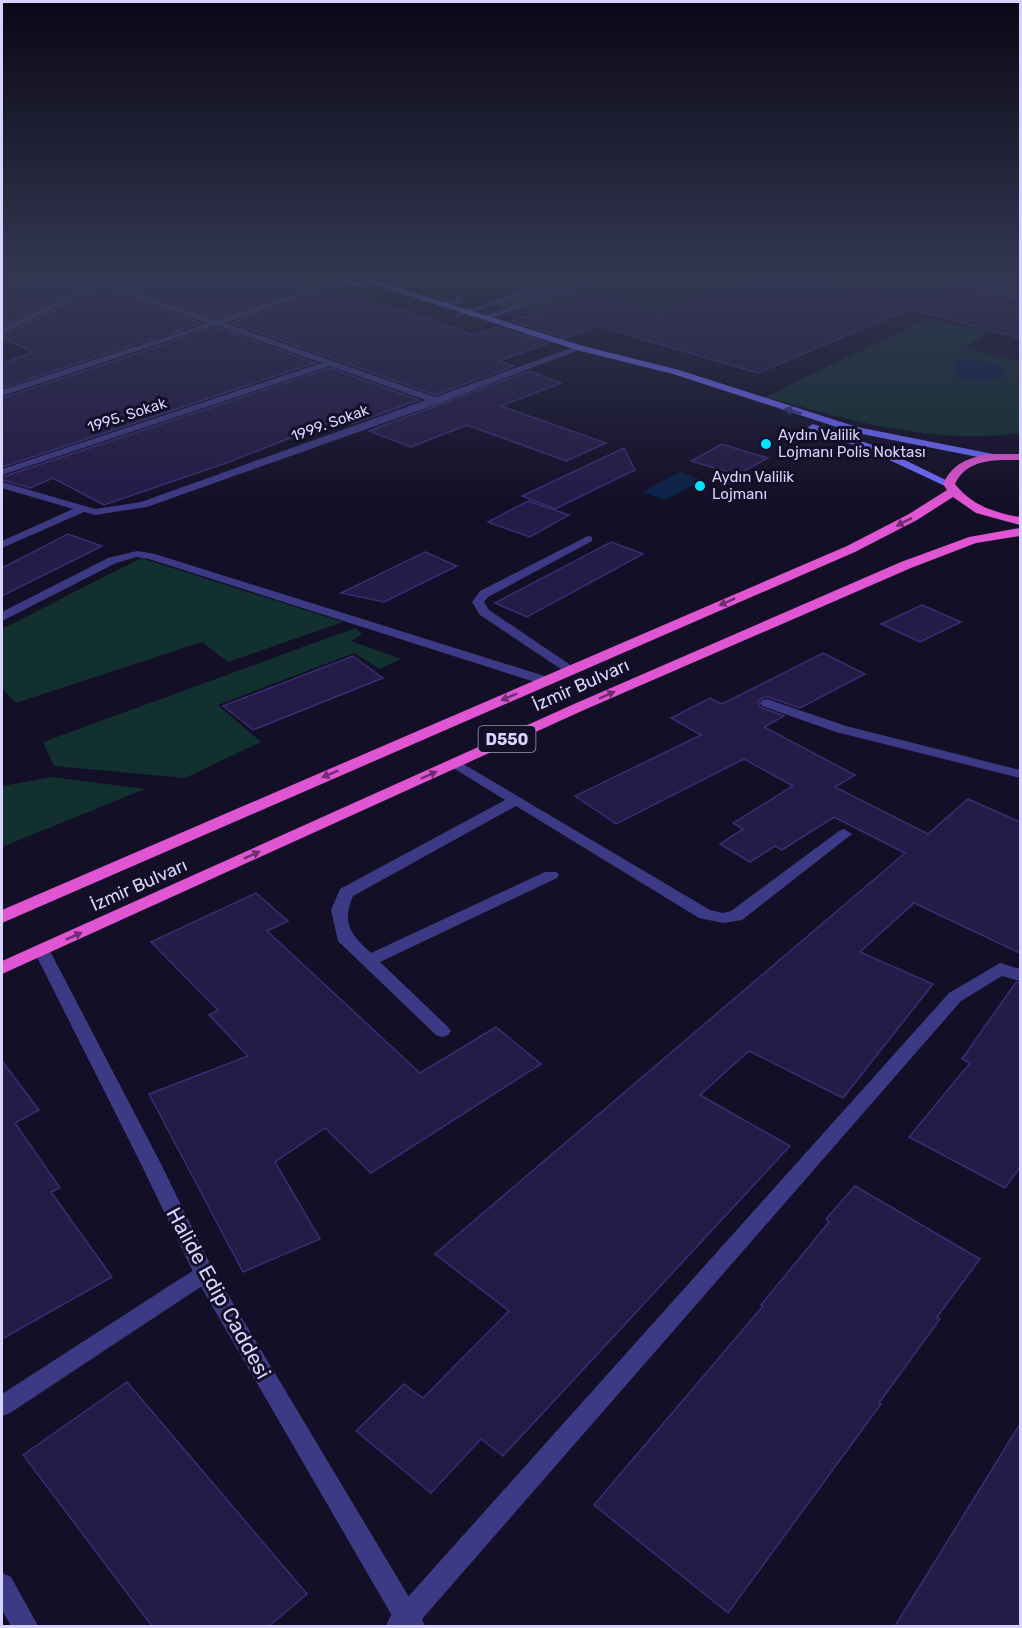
<svg xmlns="http://www.w3.org/2000/svg" width="1022" height="1628" font-family="Rubik,sans-serif">
  <style>
    .green { fill: #12302f }
    .water { fill: #0c2248 }
    .building { fill: #241b47; stroke: #3b2d73; stroke-width: 1.5 }
    .lines { fill: none; stroke-linecap: round; stroke-linejoin: round }
    .service { fill: #3d3a85; fill-rule: evenodd }
    .minor { fill: #3d3a85; fill-rule: evenodd }
    .tertiary { fill: #3d3a85; fill-rule: evenodd }
    .secondary { fill: #6f6bff; fill-rule: evenodd }
    .trunk { fill: #e055d1; fill-rule: evenodd }
    .oneway { fill: #38347d }
    .oneway2 { fill: #6f2e73 }
    .poi-dot { fill: #00e5ff; stroke: #130f26; stroke-width: 2 }
    .labels { text-anchor: middle; dominant-baseline: central; stroke-width: 6; stroke-linejoin: round; paint-order: stroke }
    .far-street-label { font-size: 15px; fill: #d9d4ff; stroke: #130f26 }
    .far-poi-label { font-size: 15px; fill: #d9d4ff; stroke: #130f26; text-anchor: start }
    .shield { fill: #130f26; stroke: #9e99be; stroke-width: 1.5 }
    .shield-label { font-size: 16px; font-weight: bold; fill: #d9d4ff }
    .street-label { font-size: 18px; fill: #d9d4ff; stroke: #130f26 }
    .near-street-label { font-size: 21px; fill: #d9d4ff; stroke: #130f26 }
  </style>
  <rect width="100%" height="100%" fill="#130f26"/>
  <g class="green">
    <path d="M 576,275 L 750,275 L 654,312 L 592,290 L 528,315 L 494,303 Z"/>
    <path d="M 801,275 L 877,275 L 856,288 Z"/>
    <path d="M 928,318 L 991,333 L 964,347 L 1020,361 L 1020,433 C 931,445 850,420 765,397 Z"/>
    <path d="M 141,558 L 343,622 L 228,662 L 202,642 L 16,703 L 2,689 L 2,629 Z"/>
    <path d="M 355,628 L 362,634 L 351,641 L 401,659 L 380,669 L 354,653 L 218,705 L 261,742 L 185,778 L 54,766 L 43,742 Z"/>
    <path d="M 52,777 L 145,789 L 2,847 L 2,786 Z"/>
  </g>
  <g class="water">
    <path d="M 972,359 L 1003,366 L 1002,378 L 979,382 L 956,378 L 953,373 L 956,360 Z"/>
    <path d="M 680,472 L 703,480 L 665,500 L 642,492 Z"/>
  </g>
  <g class="building">
    <path d="M 2,275 L 106,275 L 2,327 Z"/>
    <path d="M 123,275 L 197,275 L 198,284 L 225,275 L 281,275 L 314,285 L 216,318 L 112,282 Z"/>
    <path d="M 764,275 L 801,275 L 882,296 L 912,284 L 964,295 L 968,290 L 1020,302 L 1020,338 L 909,309 L 758,373 L 598,326 L 565,338 L 512,321 L 593,294 L 660,313 Z"/>
    <path d="M 981,275 L 1020,275 L 1020,294 L 974,283 Z"/>
    <path d="M 101,287 L 201,323 L 2,388 L 2,363 L 34,352 L 2,338 L 2,336 Z"/>
    <path d="M 328,290 L 395,310 L 399,309 L 474,335 L 497,327 L 549,343 L 499,361 L 514,366 L 435,395 L 232,323 Z"/>
    <path d="M 216,327 L 315,363 L 2,467 L 2,398 Z"/>
    <path d="M 330,368 L 419,400 L 352,424 L 340,419 L 325,424 L 229,462 L 104,505 L 53,478 L 30,488 L 2,480 L 2,477 Z"/>
    <path d="M 529,371 L 561,383 L 501,406 L 606,443 L 566,461 L 467,425 L 411,447 L 369,431 Z"/>
    <path d="M 722,444 L 754,454 L 768,458 L 737,475 L 691,461 Z"/>
    <path d="M 624,448 L 635,470 L 555,509 L 522,496 Z"/>
    <path d="M 528,501 L 569,515 L 530,537 L 488,522 Z"/>
    <path d="M 68,534 L 102,546 L 2,596 L 2,568 Z"/>
    <path d="M 611,542 L 643,554 L 527,617 L 495,603 Z"/>
    <path d="M 425,552 L 457,566 L 384,602 L 341,593 Z"/>
    <path d="M 922,605 L 961,622 L 920,642 L 881,624 Z"/>
    <path d="M 823,653 L 865,674 L 800,708 L 768,697 L 762,698 L 758,702 L 760,707 L 784,716 L 764,727 L 855,775 L 835,787 L 928,834 L 968,799 L 1020,822 L 1020,953 L 914,903 L 860,952 L 933,984 L 843,1098 L 749,1051 L 700,1095 L 790,1146 L 503,1456 L 481,1439 L 431,1493 L 356,1431 L 404,1384 L 423,1398 L 509,1311 L 435,1254 L 905,853 L 834,817 L 782,850 L 775,846 L 750,862 L 720,844 L 743,829 L 733,823 L 793,786 L 744,759 L 616,824 L 575,796 L 701,735 L 671,718 L 710,698 L 722,704 Z"/>
    <path d="M 353,656 L 383,678 L 253,730 L 223,706 Z"/>
    <path d="M 256,893 L 288,921 L 267,931 L 420,1073 L 496,1027 L 541,1064 L 371,1173 L 325,1128 L 275,1162 L 320,1239 L 243,1272 L 149,1094 L 248,1056 L 209,1015 L 218,1010 L 151,942 Z"/>
    <path d="M 1016,982 L 1020,983 L 1020,1167 L 1005,1188 L 909,1137 L 970,1063 L 962,1059 Z"/>
    <path d="M 2,1061 L 39,1110 L 15,1123 L 60,1188 L 51,1192 L 112,1277 L 2,1339 Z"/>
    <path d="M 855,1186 L 980,1259 L 937,1317 L 940,1319 L 879,1403 L 881,1404 L 728,1613 L 594,1505 L 763,1306 L 761,1305 L 829,1222 L 826,1219 Z"/>
    <path d="M 127,1382 L 307,1594 L 269,1626 L 152,1626 L 23,1455 Z"/>
    <path d="M 1020,1424 L 1020,1626 L 895,1626 L 986,1479 Z"/>
  </g>
  <g class="lines">
    <g class="service">
      <path d="M 582,275 L 590,275 L 591,279 L 584,286 L 486,320 L 479,318 L 578,282 L 583,278 Z"/>
      <path d="M 457,294 L 464,296 L 461,303 L 442,308 L 442,304 L 455,299 Z"/>
      <path d="M 588,536 L 592,537 L 592,541 L 488,597 L 484,602 L 489,610 L 575,668 L 577,671 L 575,674 L 570,675 L 480,615 L 472,602 L 480,591 Z"/>
      <path d="M 137,551 L 155,554 L 551,678 L 553,681 L 546,685 L 541,684 L 149,559 L 137,557 L 116,563 L 2,621 L 2,612 L 108,558 Z"/>
      <path d="M 767,699 L 846,726 L 1020,770 L 1020,778 L 836,732 L 762,706 L 760,703 L 762,700 Z"/>
      <path d="M 455,759 L 710,910 L 723,913 L 731,911 L 839,831 L 844,829 L 852,834 L 742,920 L 723,923 L 699,918 L 516,806 L 353,896 C 341,924 351,934 371,953 L 545,872 L 557,872 L 559,875 L 557,878 L 380,962 L 448,1027 L 451,1031 L 448,1035 L 442,1037 L 436,1035 L 338,941 L 331,910 L 340,889 L 505,800 L 450,766 L 448,763 Z"/>
    </g>
    <g class="minor">
      <path d="M 955,275 L 964,275 L 954,285 L 948,285 L 948,281 Z"/>
      <path d="M 343,278 L 350,280 L 225,323 L 435,397 L 577,346 L 584,348 L 440,403 L 147,507 L 95,515 L 84,512 L 2,548 L 2,541 L 73,509 L 2,488 L 2,482 L 95,509 L 141,502 L 426,400 L 330,366 L 2,475 L 2,469 L 322,363 L 216,325 L 2,396 L 2,390 L 208,323 L 99,284 L 99,280 L 216,320 Z"/>
      <path d="M 463,310 L 470,312 L 457,317 L 453,315 Z"/>
      <path d="M 1000,963 L 1020,969 L 1020,981 L 1002,976 L 961,1001 L 416,1626 L 386,1626 L 390,1617 L 949,993 Z"/>
      <path d="M 204,1265 L 211,1268 L 215,1274 L 211,1280 L 10,1413 L 2,1416 L 2,1394 L 197,1268 Z"/>
      <path d="M 2,1573 L 11,1577 L 38,1626 L 11,1626 L 2,1610 Z"/>
    </g>
    <g class="tertiary">
      <path d="M 111,275 L 121,275 L 2,334 L 2,329 Z"/>
      <path d="M 567,275 L 579,275 L 469,314 L 462,312 Z"/>
      <path d="M 913,275 L 928,275 L 1020,296 L 1020,300 Z"/>
      <path d="M 42,945 L 48,947 L 50,951 L 160,1162 L 212,1268 L 421,1617 L 425,1626 L 398,1626 L 197,1280 L 140,1162 L 34,951 L 36,947 Z"/>
    </g>
    <g class="secondary">
      <path d="M 328,275 L 340,275 L 362,284 L 355,286 Z"/>
      <path d="M 345,275 L 357,275 L 583,346 L 679,370 L 857,427 L 993,454 L 998,457 L 993,460 L 852,432 L 673,374 L 577,350 Z"/>
      <path d="M 813,424 L 878,447 L 954,484 L 953,486 L 945,486 L 870,451 L 810,429 L 808,427 Z"/>
    </g>
    <g class="trunk">
      <path d="M 989,454 L 1020,454 L 1020,460 C 996,460 967,458 955,484 C 971,505 995,513 1020,517 L 1020,525 L 976,513 L 953,497 L 917,520 L 855,552 L 2,923 L 2,910 L 847,546 L 909,514 L 947,490 L 943,484 C 953,463 968,458 989,454 Z"/>
      <path d="M 1020,528 L 1020,536 L 976,543 L 911,568 L 584,710 L 2,974 L 2,961 L 574,704 L 901,562 L 969,537 Z"/>
    </g>
  </g>
  <defs><path id="oneway-solid" d="M-6-.8H1V-3.2L6.5 0L1 3.2V.8H-6Z" transform="scale(1.5)"/></defs>
  <use class="oneway" href="#oneway-solid" transform="translate(793 411) rotate(-163)"/>
  <g class="oneway2">
    <use href="#oneway-solid" transform="translate(904 522) rotate(153)"/>
    <use href="#oneway-solid" transform="translate(727 602) rotate(156)"/>
    <use href="#oneway-solid" transform="translate(607 695) rotate(-24)"/>
    <use href="#oneway-solid" transform="translate(509 697) rotate(157)"/>
    <use href="#oneway-solid" transform="translate(330 774) rotate(157)"/>
    <use href="#oneway-solid" transform="translate(429 775) rotate(-24)"/>
    <use href="#oneway-solid" transform="translate(252 855) rotate(-24)"/>
    <use href="#oneway-solid" transform="translate(74 936) rotate(-24)"/>
  </g>
  <linearGradient id="sky" x2="0" y2="1"><stop stop-color="#0a0815"/><stop offset="0.55" stop-color="#333752"/><stop offset="1" stop-color="#333752" stop-opacity="0"/></linearGradient>
  <rect width="1022" height="503" fill="url(#sky)"/>
  <g class="poi-dot">
    <circle cx="766" cy="444" r="6"/>
    <circle cx="700" cy="486" r="6"/>
  </g>
  <g class="labels">
    <g class="far-street-label">
      <text transform="translate(127 415) rotate(-18)">1995. Sokak</text>
      <text transform="translate(330 423) rotate(-20)">1999. Sokak</text>
    </g>
    <g class="far-poi-label">
      <text x="778" y="435">Aydın Valilik<tspan x="778" dy="17">Lojmanı Polis Noktası</tspan></text>
      <text x="712" y="477">Aydın Valilik<tspan x="712" dy="17">Lojmanı</tspan></text>
    </g>
    <rect class="shield" x="478.5" y="726" width="57" height="26" rx="4.5"/>
    <g class="shield-label">
      <text x="507" y="739">D550</text>
    </g>
    <g class="street-label">
      <text transform="translate(581 685) rotate(-24)">İzmir Bulvarı</text>
      <text transform="translate(139 885) rotate(-24)">İzmir Bulvarı</text>
    </g>
    <g class="near-street-label">
      <text transform="translate(219 1293) rotate(61)">Halide Edip Caddesi</text>
    </g>
  </g>
  <rect width="1022" height="1628" fill="none" stroke="#d9d4ff" stroke-width="6"/>
</svg>
